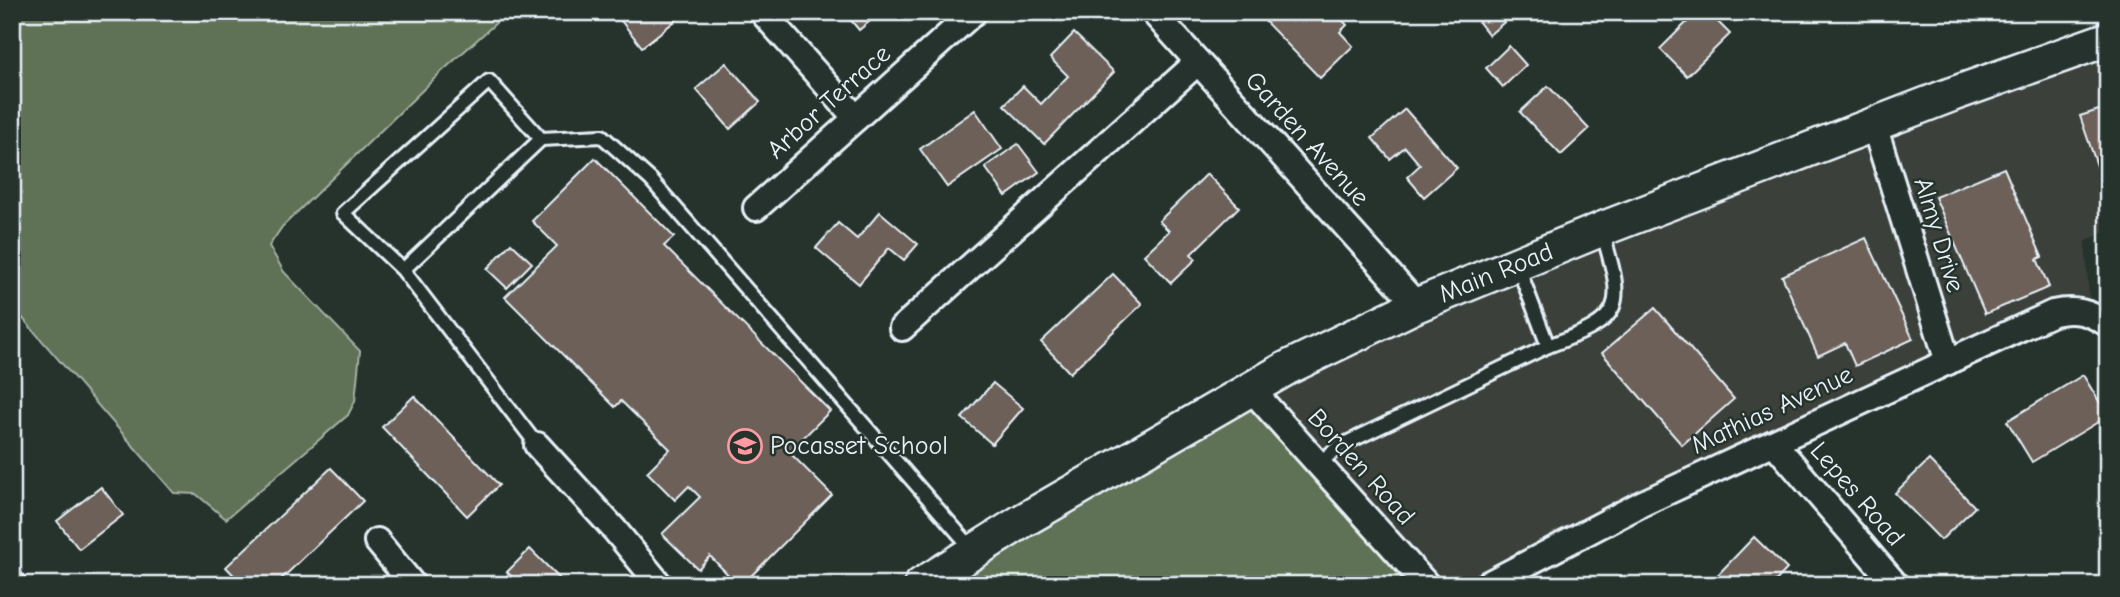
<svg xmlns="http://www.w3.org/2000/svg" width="2120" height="597" font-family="'Comic Neue',sans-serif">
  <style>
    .built { fill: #3b403a }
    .green { fill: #5f7255; stroke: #a4b2a6; stroke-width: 2 }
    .building { fill: #6c6059; stroke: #e8f1f8; stroke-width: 2 }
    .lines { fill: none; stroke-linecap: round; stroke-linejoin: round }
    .service-casing { stroke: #e8f1f8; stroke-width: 18 }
    .minor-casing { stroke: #e8f1f8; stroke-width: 30 }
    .secondary-casing { stroke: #e8f1f8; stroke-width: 38 }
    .service { stroke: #26332d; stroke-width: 12 }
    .minor { stroke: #26332d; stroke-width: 24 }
    .secondary { stroke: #26332d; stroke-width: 33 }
    .labels { text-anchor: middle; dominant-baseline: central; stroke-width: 5; stroke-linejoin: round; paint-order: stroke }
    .street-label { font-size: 26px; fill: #e8f1f8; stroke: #26332d }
    .poi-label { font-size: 26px; fill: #e8f1f8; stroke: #26332d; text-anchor: start }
  </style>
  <rect width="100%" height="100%" fill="#26332d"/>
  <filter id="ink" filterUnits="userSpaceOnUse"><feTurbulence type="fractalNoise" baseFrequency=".0143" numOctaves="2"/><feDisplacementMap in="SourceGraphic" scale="14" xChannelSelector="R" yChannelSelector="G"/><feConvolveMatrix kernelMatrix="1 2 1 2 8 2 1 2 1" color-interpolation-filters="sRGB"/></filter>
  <g filter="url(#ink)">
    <path class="built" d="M 2108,44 L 2108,230 L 2085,242 L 2091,322 L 2056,315 L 1491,585 L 1419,585 L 1261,384 Z"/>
    <g class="green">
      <path d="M 12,12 L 508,12 L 439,74 L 282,227 L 269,246 L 284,272 L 360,351 L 355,401 L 348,415 L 226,519 L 196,494 L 174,493 L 12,306 Z"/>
      <path d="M 1240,395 L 1419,585 L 923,585 Z"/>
    </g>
    <g class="building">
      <path d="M 614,12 L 676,12 L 680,17 L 642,47 Z"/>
      <path d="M 844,12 L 881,12 L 859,30 Z"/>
      <path d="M 1260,12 L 1335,12 L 1347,25 L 1340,32 L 1353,46 L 1320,78 L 1258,14 Z"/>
      <path d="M 1471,12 L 1514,12 L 1515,13 L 1489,35 Z"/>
      <path d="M 1697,12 L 1708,12 L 1730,34 L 1687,76 L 1660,49 Z"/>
      <path d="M 1074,33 L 1114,72 L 1044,144 L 1004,105 L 1023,86 L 1041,104 L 1068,76 L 1050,58 Z"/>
      <path d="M 1509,46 L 1526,65 L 1503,87 L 1486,68 Z"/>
      <path d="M 726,63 L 760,102 L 730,129 L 696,89 Z"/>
      <path d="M 1548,86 L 1589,129 L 1561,155 L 1520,112 Z"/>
      <path d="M 2108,107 L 2108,191 L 2106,192 L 2080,116 Z"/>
      <path d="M 1405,109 L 1457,168 L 1424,197 L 1407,177 L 1420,165 L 1405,147 L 1390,159 L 1372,138 Z"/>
      <path d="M 975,110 L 1002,149 L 947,187 L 920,149 Z"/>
      <path d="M 1018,144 L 1039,172 L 1006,196 L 985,167 Z"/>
      <path d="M 595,158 L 674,237 L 664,246 L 830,411 L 789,452 L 832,495 L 742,585 L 738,585 L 710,556 L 698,569 L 662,534 L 700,497 L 689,486 L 675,500 L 647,472 L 670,449 L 621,401 L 615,407 L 505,297 L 557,246 L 532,221 Z"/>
      <path d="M 2004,168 L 2042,257 L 2037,259 L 2049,287 L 1985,314 L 1935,197 Z"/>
      <path d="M 1207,174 L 1239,207 L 1191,254 L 1196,259 L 1171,283 L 1144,255 L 1169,231 L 1159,221 Z"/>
      <path d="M 880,212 L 918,244 L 904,260 L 889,248 L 859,284 L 816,248 L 838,223 L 857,239 Z"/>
      <path d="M 1866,238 L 1913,339 L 1855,366 L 1845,343 L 1818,356 L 1782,276 Z"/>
      <path d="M 511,243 L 532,263 L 507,288 L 487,269 Z"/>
      <path d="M 1113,274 L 1142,304 L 1070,373 L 1041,342 Z"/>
      <path d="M 1655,308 L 1734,399 L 1682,445 L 1602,353 Z"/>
      <path d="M 2083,375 L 2108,416 L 2032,462 L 2007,421 Z"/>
      <path d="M 993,383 L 1023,408 L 992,444 L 962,418 Z"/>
      <path d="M 414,396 L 499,485 L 467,516 L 382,427 Z"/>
      <path d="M 1929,460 L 1975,507 L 1941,540 L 1895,493 Z"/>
      <path d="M 331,468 L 363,501 L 275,585 L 243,585 L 226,567 Z"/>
      <path d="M 101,487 L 123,515 L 79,549 L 57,521 Z"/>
      <path d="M 1754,537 L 1787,569 L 1772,585 L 1708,585 Z"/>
      <path d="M 530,549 L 561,580 L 555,585 L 520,585 L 507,572 Z"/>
      <path d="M 12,561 L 25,577 L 15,585 L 12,585 Z"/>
      <path d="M 293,578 L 300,585 L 286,585 Z"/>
    </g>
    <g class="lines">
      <g class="service-casing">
        <g id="service">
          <path d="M 541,139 L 602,136 L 651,180 L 974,551"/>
          <path d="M 403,270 L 541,139 L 489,81 L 343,213 L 403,270 L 537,445"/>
          <path d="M 1548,346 C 1626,318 1625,308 1602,231"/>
          <path d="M 1318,464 L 1340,446 L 1548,346 L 1517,264"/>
        </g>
      </g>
      <g class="minor-casing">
        <g id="minor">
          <path d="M 762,12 L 856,118"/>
          <path d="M 1153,12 L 1417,305"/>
          <path d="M 1874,125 L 1948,362"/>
          <path d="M 756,208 L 974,12"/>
          <path d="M 902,328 L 1198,62"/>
          <path d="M 1251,389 L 1427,585"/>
          <path d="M 1774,443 L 1896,585"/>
          <path d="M 537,445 L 614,529 L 660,585"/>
          <path d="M 377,541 L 413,585"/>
          <path d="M 1486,585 L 1641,504 L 2053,313 C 2075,308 2089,312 2108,324"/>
        </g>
      </g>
      <g class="secondary-casing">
        <path id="secondary" d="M 921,585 L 1024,520 L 1287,368 L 1417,305 L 1602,229 L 1953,94 L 2108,39"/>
      </g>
      <use href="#service" class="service"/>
      <use href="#minor" class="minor"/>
      <use href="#secondary" class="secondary"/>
    </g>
  </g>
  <defs>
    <g id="school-ring" transform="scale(1.75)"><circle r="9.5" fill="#26332d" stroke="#ff9aa2" stroke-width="1.5"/><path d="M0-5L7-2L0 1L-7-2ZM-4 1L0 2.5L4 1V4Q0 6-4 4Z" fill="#ff9aa2"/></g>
  </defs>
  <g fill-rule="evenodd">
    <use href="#school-ring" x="745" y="446"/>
  </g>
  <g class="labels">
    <g class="street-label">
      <text transform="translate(829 102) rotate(-42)">Arbor Terrace</text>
      <text transform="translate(1307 139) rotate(48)">Garden Avenue</text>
      <text transform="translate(1939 235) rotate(73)">Almy Drive</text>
      <text transform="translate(1496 273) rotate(-22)">Main Road</text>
      <text transform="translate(1772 410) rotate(-25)">Mathias Avenue</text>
      <text transform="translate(1361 467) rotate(48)">Borden Road</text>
      <text transform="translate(1857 494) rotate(49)">Lepes Road</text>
    </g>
    <g class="poi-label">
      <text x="770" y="446">Pocasset School</text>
    </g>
  </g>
  <rect width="2120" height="597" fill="none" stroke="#26332d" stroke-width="42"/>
  <rect x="21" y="21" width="2078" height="555" fill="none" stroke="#e8f1f8" stroke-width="2.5" filter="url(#ink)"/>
</svg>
